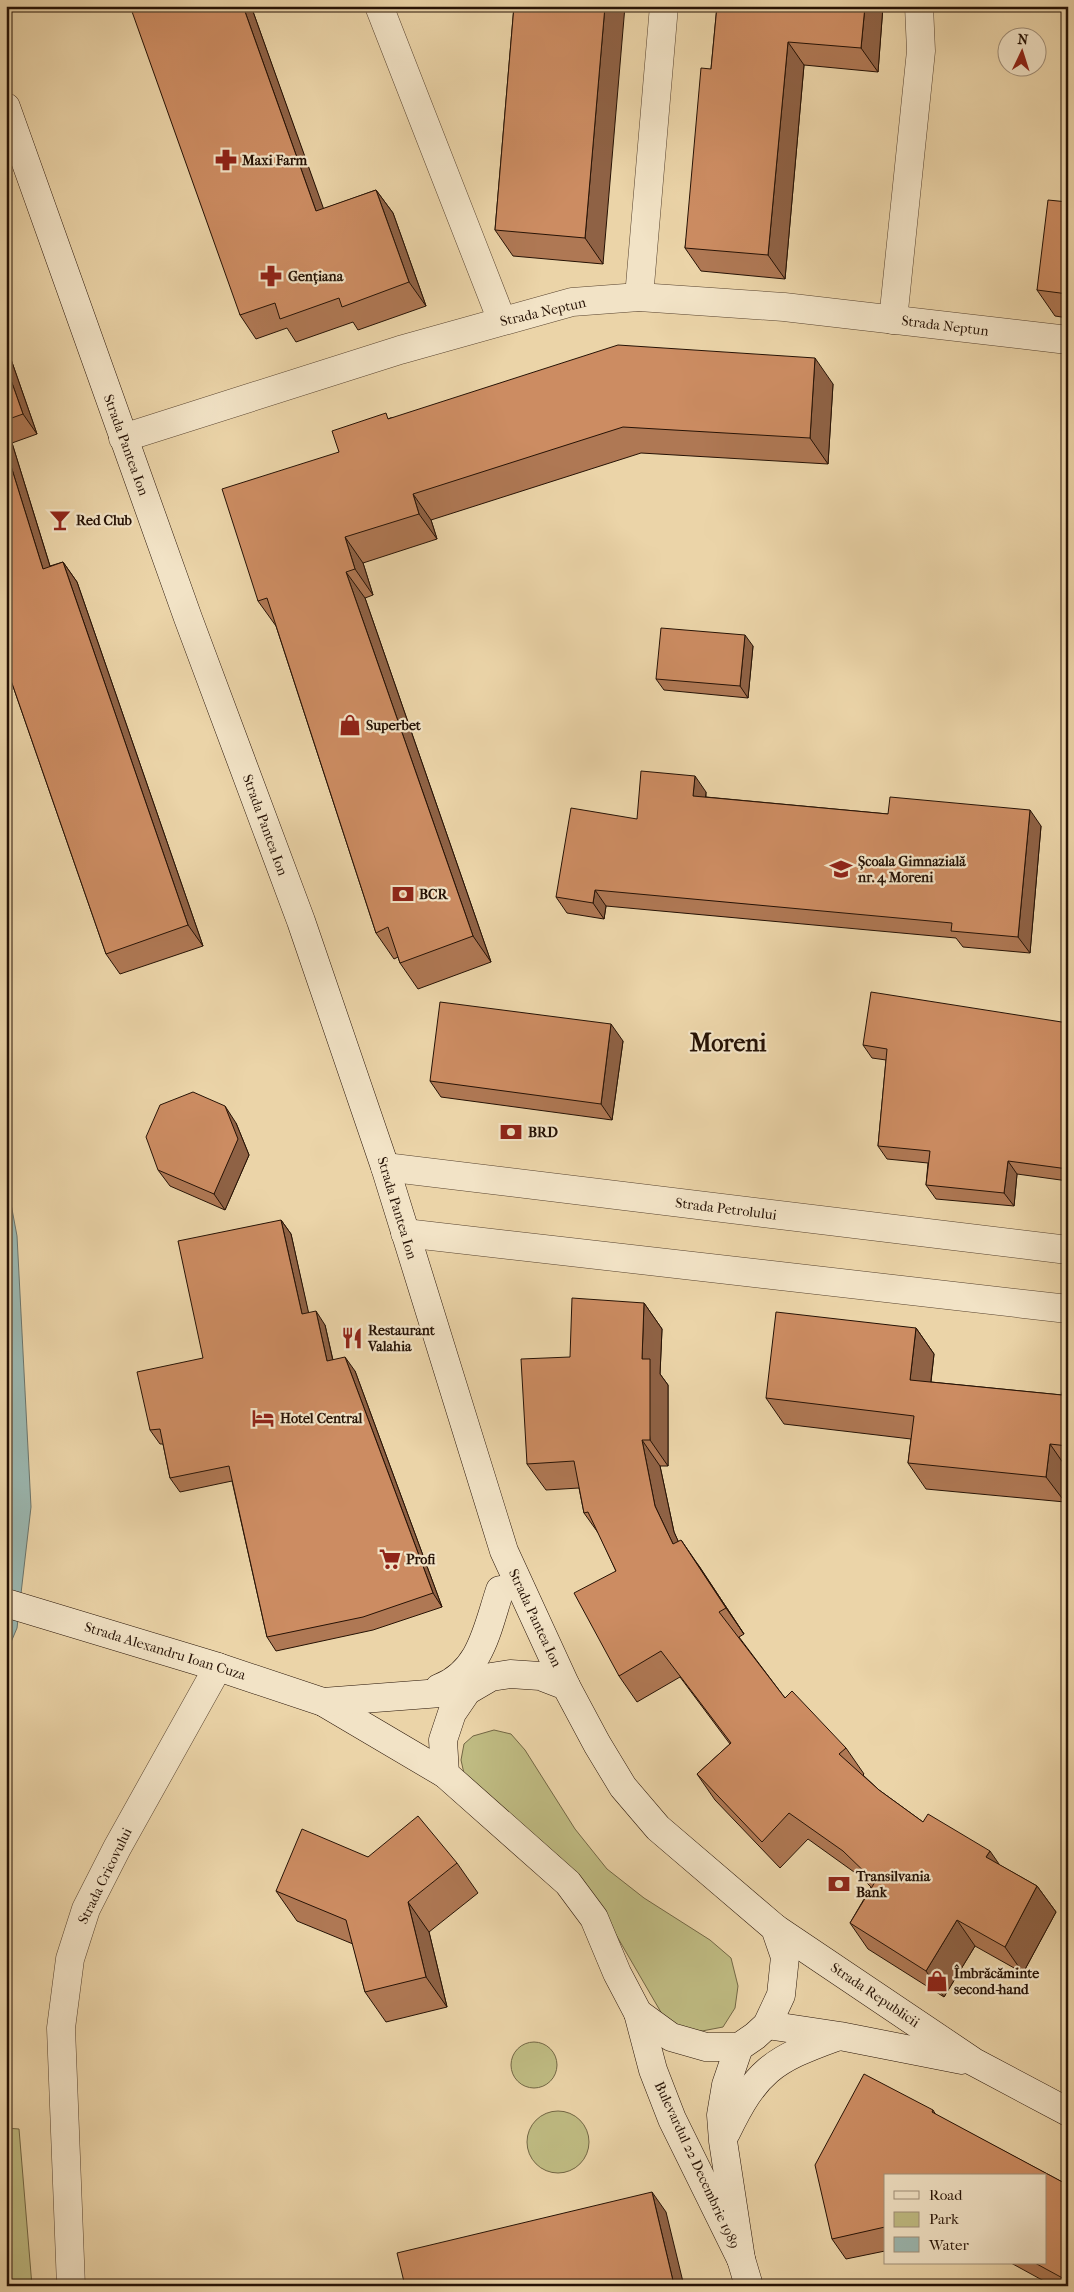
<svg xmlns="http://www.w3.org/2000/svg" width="1074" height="2292" font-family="'IM FELL French Canon',serif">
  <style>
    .green { fill: #bfbb82; stroke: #726644 }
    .water { fill: #9bb7b0; stroke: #6c756c }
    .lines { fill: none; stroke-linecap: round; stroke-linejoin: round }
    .minor-casing { stroke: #57422e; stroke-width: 29 }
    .tertiary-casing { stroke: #57422e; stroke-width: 29 }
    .secondary-casing { stroke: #261205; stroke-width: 29 }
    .minor { stroke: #f2e3c6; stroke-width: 28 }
    .tertiary { stroke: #f2e3c6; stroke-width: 28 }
    .secondary { stroke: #f2e3c6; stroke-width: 28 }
    .wall { fill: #af7854; stroke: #261205 }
    .shaded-wall { fill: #8f6245; stroke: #261205 }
    .building { fill: #cc8c62; stroke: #261205 }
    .labels { text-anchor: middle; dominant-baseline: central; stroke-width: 4.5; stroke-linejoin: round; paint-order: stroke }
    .poi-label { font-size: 14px; font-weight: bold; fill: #261205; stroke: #f2e3c6; text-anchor: start }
    .street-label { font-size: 14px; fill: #261205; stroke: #f2e3c6 }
    .town-label { font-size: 24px; font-weight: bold; fill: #261205; stroke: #f2e3c6 }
  </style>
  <rect width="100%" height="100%" fill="#ebd4a8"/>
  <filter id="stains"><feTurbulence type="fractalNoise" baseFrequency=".004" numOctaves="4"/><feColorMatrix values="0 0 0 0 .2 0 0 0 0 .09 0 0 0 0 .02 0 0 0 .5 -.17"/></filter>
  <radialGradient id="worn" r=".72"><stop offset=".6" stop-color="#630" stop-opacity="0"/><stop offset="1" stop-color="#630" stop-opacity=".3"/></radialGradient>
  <g class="green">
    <path d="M 494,1730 L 511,1734 L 525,1750 L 575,1829 L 607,1869 L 644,1898 L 710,1940 L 731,1958 L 738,1986 L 735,2008 L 723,2027 L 702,2031 L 681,2031 L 662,2014 L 597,1902 L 561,1858 L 494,1806 L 465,1778 L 461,1760 L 464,1744 L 473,1736 Z"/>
    <path d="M 6,1953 L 10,1954 L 8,2123 L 6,2123 Z"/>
    <circle cx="534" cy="2065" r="23"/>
    <circle cx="558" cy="2142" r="31"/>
    <path d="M 6,2128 L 19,2129 L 32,2286 L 6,2286 Z"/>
  </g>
  <path class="water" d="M 6,1177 L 17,1236 L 31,1507 L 17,1628 L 6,1654 Z"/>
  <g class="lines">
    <g class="minor-casing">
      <g id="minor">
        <path d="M 379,6 L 502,321"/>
        <path d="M 639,297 L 664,6"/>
        <path d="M 893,320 L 921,51 L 919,6"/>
        <path d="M 123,438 L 400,350 L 572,302 L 639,297 L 784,307 L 1068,340"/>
        <path d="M 71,2286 L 61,2028 L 70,1959 L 86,1909 L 117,1848 L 218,1667"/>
      </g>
    </g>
    <g class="tertiary-casing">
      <g id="tertiary">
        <path d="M 385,1167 L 1068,1250"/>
        <path d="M 405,1233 L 1068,1309"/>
      </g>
    </g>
    <g class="secondary-casing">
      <g id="secondary">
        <path d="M 6,107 L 188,618 L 301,921 L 385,1167 L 504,1551 L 566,1686"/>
        <path d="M 6,1603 L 218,1667 L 323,1702 L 445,1774"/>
        <path d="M 510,1674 L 540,1676 L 566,1686 L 597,1744 L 623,1787 L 658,1828 L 775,1928 L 785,1957 L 781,1995 L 767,2025 L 755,2036 L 739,2047 L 706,2047 L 671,2037 L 638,2013 L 617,1973 L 594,1918 L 568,1883 L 445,1774 L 443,1740 L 452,1713 L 467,1691 L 491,1677 Z"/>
        <path d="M 439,1688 C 481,1672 487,1629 500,1590"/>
        <path d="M 323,1702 L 467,1691"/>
        <path d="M 775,1928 L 974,2062 L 1068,2112"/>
        <path d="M 638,2013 L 653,2070 L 672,2119 L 741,2259"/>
        <path d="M 767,2025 L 840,2036 L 962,2060"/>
        <path d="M 739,2047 L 726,2085 L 721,2115 L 723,2141 L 741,2259 L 749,2286"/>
        <path d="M 726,2133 C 756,2071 772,2060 836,2037"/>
      </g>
    </g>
    <use href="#minor" class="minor"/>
    <use href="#tertiary" class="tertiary"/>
    <use href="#secondary" class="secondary"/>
  </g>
  <g class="wall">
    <path d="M 251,6 L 323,209 L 376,190 L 393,213 L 426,306 L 358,330 L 353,322 L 296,342 L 287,328 L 256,339 L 240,315 Z"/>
    <path d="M 514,6 L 603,264 L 513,256 L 495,230 Z"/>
    <path d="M 717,6 L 883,6 L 878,72 L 804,65 L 785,279 L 701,271 L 685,248 L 711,69 Z"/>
    <path d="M 1068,202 L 1068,318 L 1055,316 L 1037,290 Z"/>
    <path d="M 6,345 L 37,434 L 12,443 L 50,566 L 63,562 L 77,582 L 203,946 L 120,974 L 106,954 L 6,666 Z"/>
    <path d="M 833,384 L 828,464 L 641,453 L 431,520 L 437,539 L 363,563 L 373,595 L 365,598 L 491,962 L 418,989 L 400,963 L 398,957 L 394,959 L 376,933 L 276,626 L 258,601 L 339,452 L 390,418 Z"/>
    <path d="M 753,646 L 748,698 L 664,690 L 656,679 Z"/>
    <path d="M 706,792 L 706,797 L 888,814 L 1041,826 L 1030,953 L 963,947 L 956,938 L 606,906 L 604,919 L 567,913 L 556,897 L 637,819 Z"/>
    <path d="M 1068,1023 L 1068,1181 L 1017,1174 L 1014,1206 L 936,1199 L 926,1185 L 928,1163 L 887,1159 L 878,1146 L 886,1060 L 872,1058 L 863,1045 Z"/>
    <path d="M 623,1041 L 612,1120 L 441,1097 L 430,1081 Z"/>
    <path d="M 236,1123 L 249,1155 L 225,1210 L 170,1186 L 158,1170 Z"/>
    <path d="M 281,1220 L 291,1234 L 308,1312 L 325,1325 L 333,1360 L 355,1371 L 442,1607 L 373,1630 L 276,1651 L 267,1637 L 232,1481 L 180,1492 L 170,1478 L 163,1444 L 160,1444 L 150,1430 L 203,1358 Z"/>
    <path d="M 644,1303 L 662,1329 L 660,1374 L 668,1385 L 668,1466 L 660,1466 L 674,1532 L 678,1541 L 699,1566 L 744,1634 L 739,1637 L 785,1698 L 846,1748 L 864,1774 L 863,1775 L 879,1790 L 923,1822 L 1037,1886 L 1056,1912 L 1023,1973 L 975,1946 L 944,1997 L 868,1949 L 850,1923 L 871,1887 L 861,1877 L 808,1839 L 780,1868 L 715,1800 L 697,1774 L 730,1744 L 680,1677 L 637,1702 L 619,1676 L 616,1571 L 599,1534 L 584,1513 L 579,1488 L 546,1490 L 527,1464 L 570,1357 Z"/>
    <path d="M 916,1328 L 934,1354 L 931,1382 L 1062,1395 L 1068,1351 L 1068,1470 L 1065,1502 L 926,1489 L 908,1463 L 911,1439 L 784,1424 L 766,1398 Z"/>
    <path d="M 368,1857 L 457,1863 L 478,1893 L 429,1932 L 447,2007 L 386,2022 L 365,1992 L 353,1944 L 297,1921 L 276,1891 Z"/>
    <path d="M 933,2110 L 936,2115 L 1068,2185 L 1068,2286 L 1053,2286 L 1011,2263 L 1045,2263 L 885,2176 L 885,2251 L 846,2259 L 832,2239 Z"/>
  </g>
  <g class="shaded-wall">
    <path d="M 243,6 L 251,6 L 333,235 L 316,211 Z"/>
    <path d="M 605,6 L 625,6 L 603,264 L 585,238 Z"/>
    <path d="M 865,6 L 883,6 L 878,72 L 861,48 Z"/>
    <path d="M 788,42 L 804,65 L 785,279 L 768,255 Z"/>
    <path d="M 376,190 L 393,213 L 426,306 L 409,282 Z"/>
    <path d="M 6,345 L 37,434 L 23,414 L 6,366 Z"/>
    <path d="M 815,358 L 833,384 L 828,464 L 810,438 Z"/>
    <path d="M 6,435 L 12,443 L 57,589 L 43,569 L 6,450 Z"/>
    <path d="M 413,494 L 431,520 L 437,539 L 419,514 Z"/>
    <path d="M 345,537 L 363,563 L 373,595 L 355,569 Z"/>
    <path d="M 63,562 L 77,582 L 203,946 L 188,925 Z"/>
    <path d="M 346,572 L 365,598 L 491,962 L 473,936 Z"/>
    <path d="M 745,635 L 753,646 L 748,698 L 740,686 Z"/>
    <path d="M 695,776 L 706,792 L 704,812 L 693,796 Z"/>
    <path d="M 1030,810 L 1041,826 L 1030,953 L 1018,937 Z"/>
    <path d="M 595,890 L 606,906 L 604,919 L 593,903 Z"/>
    <path d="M 611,1024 L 623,1041 L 612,1120 L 601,1104 Z"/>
    <path d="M 1068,1070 L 1068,1095 L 1064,1091 Z"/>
    <path d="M 225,1106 L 236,1123 L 249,1155 L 225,1210 L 214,1194 Z"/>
    <path d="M 1008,1161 L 1017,1174 L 1014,1206 L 1004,1193 Z"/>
    <path d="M 281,1220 L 291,1234 L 312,1328 L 302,1314 Z"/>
    <path d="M 644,1303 L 662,1329 L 660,1374 L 668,1385 L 668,1466 L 650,1440 L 642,1359 Z"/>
    <path d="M 316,1311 L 325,1325 L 336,1375 L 327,1361 Z"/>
    <path d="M 916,1328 L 934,1354 L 928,1406 L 910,1380 Z"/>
    <path d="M 345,1357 L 355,1371 L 442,1607 L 433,1593 Z"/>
    <path d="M 642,1440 L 660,1466 L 674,1532 L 691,1570 L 673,1544 L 655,1506 Z"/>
    <path d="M 1050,1444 L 1068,1470 L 1065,1502 L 1046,1477 Z"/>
    <path d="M 681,1540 L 699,1566 L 744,1634 L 726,1608 Z"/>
    <path d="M 990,1851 L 1008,1877 L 986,1857 Z"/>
    <path d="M 1037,1886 L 1056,1912 L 1023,1973 L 1005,1947 Z"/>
    <path d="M 408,1902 L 429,1932 L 447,2007 L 426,1977 Z"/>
    <path d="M 957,1920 L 975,1946 L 944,1997 L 926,1971 Z"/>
    <path d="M 652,2192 L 666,2212 L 684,2286 L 675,2286 L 674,2285 Z"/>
  </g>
  <g class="building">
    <path d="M 130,6 L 243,6 L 316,211 L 376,190 L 409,282 L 342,307 L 339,298 L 280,319 L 275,303 L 240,315 Z"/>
    <path d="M 514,6 L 605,6 L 585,238 L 495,230 Z"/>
    <path d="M 717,6 L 865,6 L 861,48 L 788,42 L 768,255 L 685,248 L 701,68 L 711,69 Z"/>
    <path d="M 1048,200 L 1068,202 L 1068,294 L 1037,290 Z"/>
    <path d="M 618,345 L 815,358 L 810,438 L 623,427 L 413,494 L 419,514 L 345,537 L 355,569 L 346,572 L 473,936 L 400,963 L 388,927 L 376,933 L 267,598 L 258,601 L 222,489 L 339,452 L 332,431 L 386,413 L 388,419 Z"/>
    <path d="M 6,366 L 23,414 L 6,420 Z"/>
    <path d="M 6,450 L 43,569 L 63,562 L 188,925 L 106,954 L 6,666 Z"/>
    <path d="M 661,628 L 745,635 L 740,686 L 656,679 Z"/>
    <path d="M 641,771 L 695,776 L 693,796 L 888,814 L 890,797 L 1030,810 L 1018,937 L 951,931 L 952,923 L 595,890 L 593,903 L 556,897 L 571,808 L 637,819 Z"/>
    <path d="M 871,992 L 1068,1023 L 1068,1070 L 1064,1091 L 1068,1091 L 1068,1169 L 1008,1161 L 1004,1193 L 926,1185 L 930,1151 L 878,1146 L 887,1049 L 863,1045 Z"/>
    <path d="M 440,1002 L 611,1024 L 601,1104 L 430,1081 Z"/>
    <path d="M 193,1092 L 225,1106 L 238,1139 L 214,1194 L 158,1170 L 146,1137 L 160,1105 Z"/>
    <path d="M 281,1220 L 302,1314 L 316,1311 L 327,1361 L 345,1357 L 433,1593 L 363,1617 L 267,1637 L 229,1466 L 170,1478 L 160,1429 L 150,1430 L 137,1372 L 203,1358 L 178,1241 Z"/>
    <path d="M 572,1298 L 644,1303 L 642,1359 L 650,1359 L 650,1440 L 642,1440 L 655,1506 L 673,1544 L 681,1540 L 726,1608 L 719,1612 L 785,1698 L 792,1691 L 846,1748 L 839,1754 L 879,1790 L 923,1822 L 928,1814 L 990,1851 L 986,1857 L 1037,1886 L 1005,1947 L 957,1920 L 926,1971 L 850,1923 L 875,1882 L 843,1851 L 789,1813 L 762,1842 L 697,1774 L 731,1743 L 661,1651 L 619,1676 L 574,1593 L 616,1571 L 588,1512 L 584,1513 L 574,1461 L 527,1464 L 521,1359 L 570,1357 Z"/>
    <path d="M 776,1312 L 916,1328 L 910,1380 L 1062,1395 L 1066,1351 L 1068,1351 L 1068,1446 L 1050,1444 L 1046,1477 L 908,1463 L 914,1416 L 766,1398 Z"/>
    <path d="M 418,1816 L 457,1863 L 408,1902 L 426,1977 L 365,1992 L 346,1920 L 276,1891 L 302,1829 L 368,1857 Z"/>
    <path d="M 864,2074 L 933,2110 L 932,2112 L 1068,2185 L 1068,2281 L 1035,2263 L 1045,2263 L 1045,2176 L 885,2176 L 885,2227 L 832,2239 L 815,2165 Z"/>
    <path d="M 652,2192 L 674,2285 L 670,2286 L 405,2286 L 397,2253 Z"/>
  </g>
  <defs>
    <g id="pharmacy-bare" transform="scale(1.725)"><path d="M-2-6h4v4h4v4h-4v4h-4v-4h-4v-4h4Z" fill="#8f2418" stroke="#f2e3c6" stroke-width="2.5" paint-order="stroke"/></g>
    <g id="bar-bare" transform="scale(1.725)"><path d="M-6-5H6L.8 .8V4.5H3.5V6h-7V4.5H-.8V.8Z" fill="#8f2418" stroke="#f2e3c6" stroke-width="2.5" paint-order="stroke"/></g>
    <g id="shop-bare" transform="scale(1.725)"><path d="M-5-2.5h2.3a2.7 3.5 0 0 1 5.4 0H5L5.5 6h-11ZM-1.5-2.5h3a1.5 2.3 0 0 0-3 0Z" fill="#8f2418" stroke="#f2e3c6" stroke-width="2.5" paint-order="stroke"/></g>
    <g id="school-bare" transform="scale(1.725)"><path d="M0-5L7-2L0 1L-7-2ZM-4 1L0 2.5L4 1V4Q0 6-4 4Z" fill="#8f2418" stroke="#f2e3c6" stroke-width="2.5" paint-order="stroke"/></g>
    <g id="bank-bare" transform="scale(1.725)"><path d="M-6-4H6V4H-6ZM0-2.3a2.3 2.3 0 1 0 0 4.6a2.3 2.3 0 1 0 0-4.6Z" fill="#8f2418" stroke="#f2e3c6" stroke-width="2.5" paint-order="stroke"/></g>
    <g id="restaurant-bare" transform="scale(1.725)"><path d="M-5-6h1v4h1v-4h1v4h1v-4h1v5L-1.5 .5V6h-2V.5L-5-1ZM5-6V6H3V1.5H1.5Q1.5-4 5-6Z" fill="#8f2418" stroke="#f2e3c6" stroke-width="2.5" paint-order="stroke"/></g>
    <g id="hotel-bare" transform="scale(1.725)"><path d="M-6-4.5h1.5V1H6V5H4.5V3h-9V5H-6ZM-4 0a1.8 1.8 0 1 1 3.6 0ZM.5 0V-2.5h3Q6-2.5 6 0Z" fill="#8f2418" stroke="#f2e3c6" stroke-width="2.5" paint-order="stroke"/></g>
    <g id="supermarket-bare" transform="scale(1.725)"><path d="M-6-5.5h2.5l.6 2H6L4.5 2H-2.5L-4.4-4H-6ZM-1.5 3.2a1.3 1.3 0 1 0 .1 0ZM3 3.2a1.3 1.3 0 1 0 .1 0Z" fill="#8f2418" stroke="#f2e3c6" stroke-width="2.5" paint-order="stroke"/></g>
  </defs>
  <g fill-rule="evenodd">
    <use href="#pharmacy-bare" x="226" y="160"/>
    <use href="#pharmacy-bare" x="271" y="276"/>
    <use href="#bar-bare" x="60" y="520"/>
    <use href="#shop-bare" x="350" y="725"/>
    <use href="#school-bare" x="841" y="869"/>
    <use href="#bank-bare" x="403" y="894"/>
    <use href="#bank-bare" x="511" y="1132"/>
    <use href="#restaurant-bare" x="352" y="1338"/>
    <use href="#hotel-bare" x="263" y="1418"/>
    <use href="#supermarket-bare" x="390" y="1559"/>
    <use href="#bank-bare" x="839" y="1884"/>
    <use href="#shop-bare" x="937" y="1981"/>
  </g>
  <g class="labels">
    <g class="poi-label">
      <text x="242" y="160">Maxi Farm</text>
      <text x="288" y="276">Gențiana</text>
      <text x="76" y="520">Red Club</text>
      <text x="366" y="725">Superbet</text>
      <text x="858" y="861">Școala Gimnazială<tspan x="858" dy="16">nr. 4 Moreni</tspan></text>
      <text x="419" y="894">BCR</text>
      <text x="528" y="1132">BRD</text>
      <text x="368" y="1330">Restaurant<tspan x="368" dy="16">Valahia</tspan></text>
      <text x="280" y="1418">Hotel Central</text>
      <text x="406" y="1559">Profi</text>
      <text x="856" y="1876">Transilvania<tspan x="856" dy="16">Bank</tspan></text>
      <text x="954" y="1973">Îmbrăcăminte<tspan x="954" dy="16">second-hand</tspan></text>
    </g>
    <g class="street-label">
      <text transform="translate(543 312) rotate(-13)">Strada Neptun</text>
      <text transform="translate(945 326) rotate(7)">Strada Neptun</text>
      <text transform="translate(126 445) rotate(70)">Strada Pantea Ion</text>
      <text transform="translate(265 825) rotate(70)">Strada Pantea Ion</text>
      <text transform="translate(397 1208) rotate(73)">Strada Pantea Ion</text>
      <text transform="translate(726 1209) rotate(7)">Strada Petrolului</text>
      <text transform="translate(535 1618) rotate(65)">Strada Pantea Ion</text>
      <text transform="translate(165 1651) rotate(17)">Strada Alexandru Ioan Cuza</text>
      <text transform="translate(105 1876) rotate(-64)">Strada Cricovului</text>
      <text transform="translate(875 1995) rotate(34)">Strada Republicii</text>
      <text transform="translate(697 2165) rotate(65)">Bulevardul 22 Decembrie 1989</text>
    </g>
    <g class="town-label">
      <text x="728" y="1043">Moreni</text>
    </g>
  </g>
  <rect width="1074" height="2292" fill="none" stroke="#ebd4a8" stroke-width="25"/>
  <rect x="8" y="8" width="1059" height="2277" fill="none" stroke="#261205" stroke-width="2.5"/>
  <rect x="12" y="12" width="1049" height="2267" fill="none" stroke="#261205"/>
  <rect x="884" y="2174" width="162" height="90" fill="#f2e3c6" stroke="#a08f79"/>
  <rect x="894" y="2191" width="25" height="8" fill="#f2e3c6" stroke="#a08f79"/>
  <text x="929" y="2200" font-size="15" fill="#261205">Road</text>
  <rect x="894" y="2212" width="25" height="15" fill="#bfbb82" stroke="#a08f79"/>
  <text x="929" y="2224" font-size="15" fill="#261205">Park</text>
  <rect x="894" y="2237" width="25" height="15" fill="#9bb7b0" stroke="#a08f79"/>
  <text x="929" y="2250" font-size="15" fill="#261205">Water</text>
  <g transform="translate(1022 52) rotate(4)"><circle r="24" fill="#f2e3c6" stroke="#a08f79"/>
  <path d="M0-4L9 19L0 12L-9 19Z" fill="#8f2418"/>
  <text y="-8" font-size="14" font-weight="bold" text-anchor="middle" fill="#261205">N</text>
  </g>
  <rect width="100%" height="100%" filter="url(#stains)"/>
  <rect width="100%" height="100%" fill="url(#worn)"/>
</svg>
